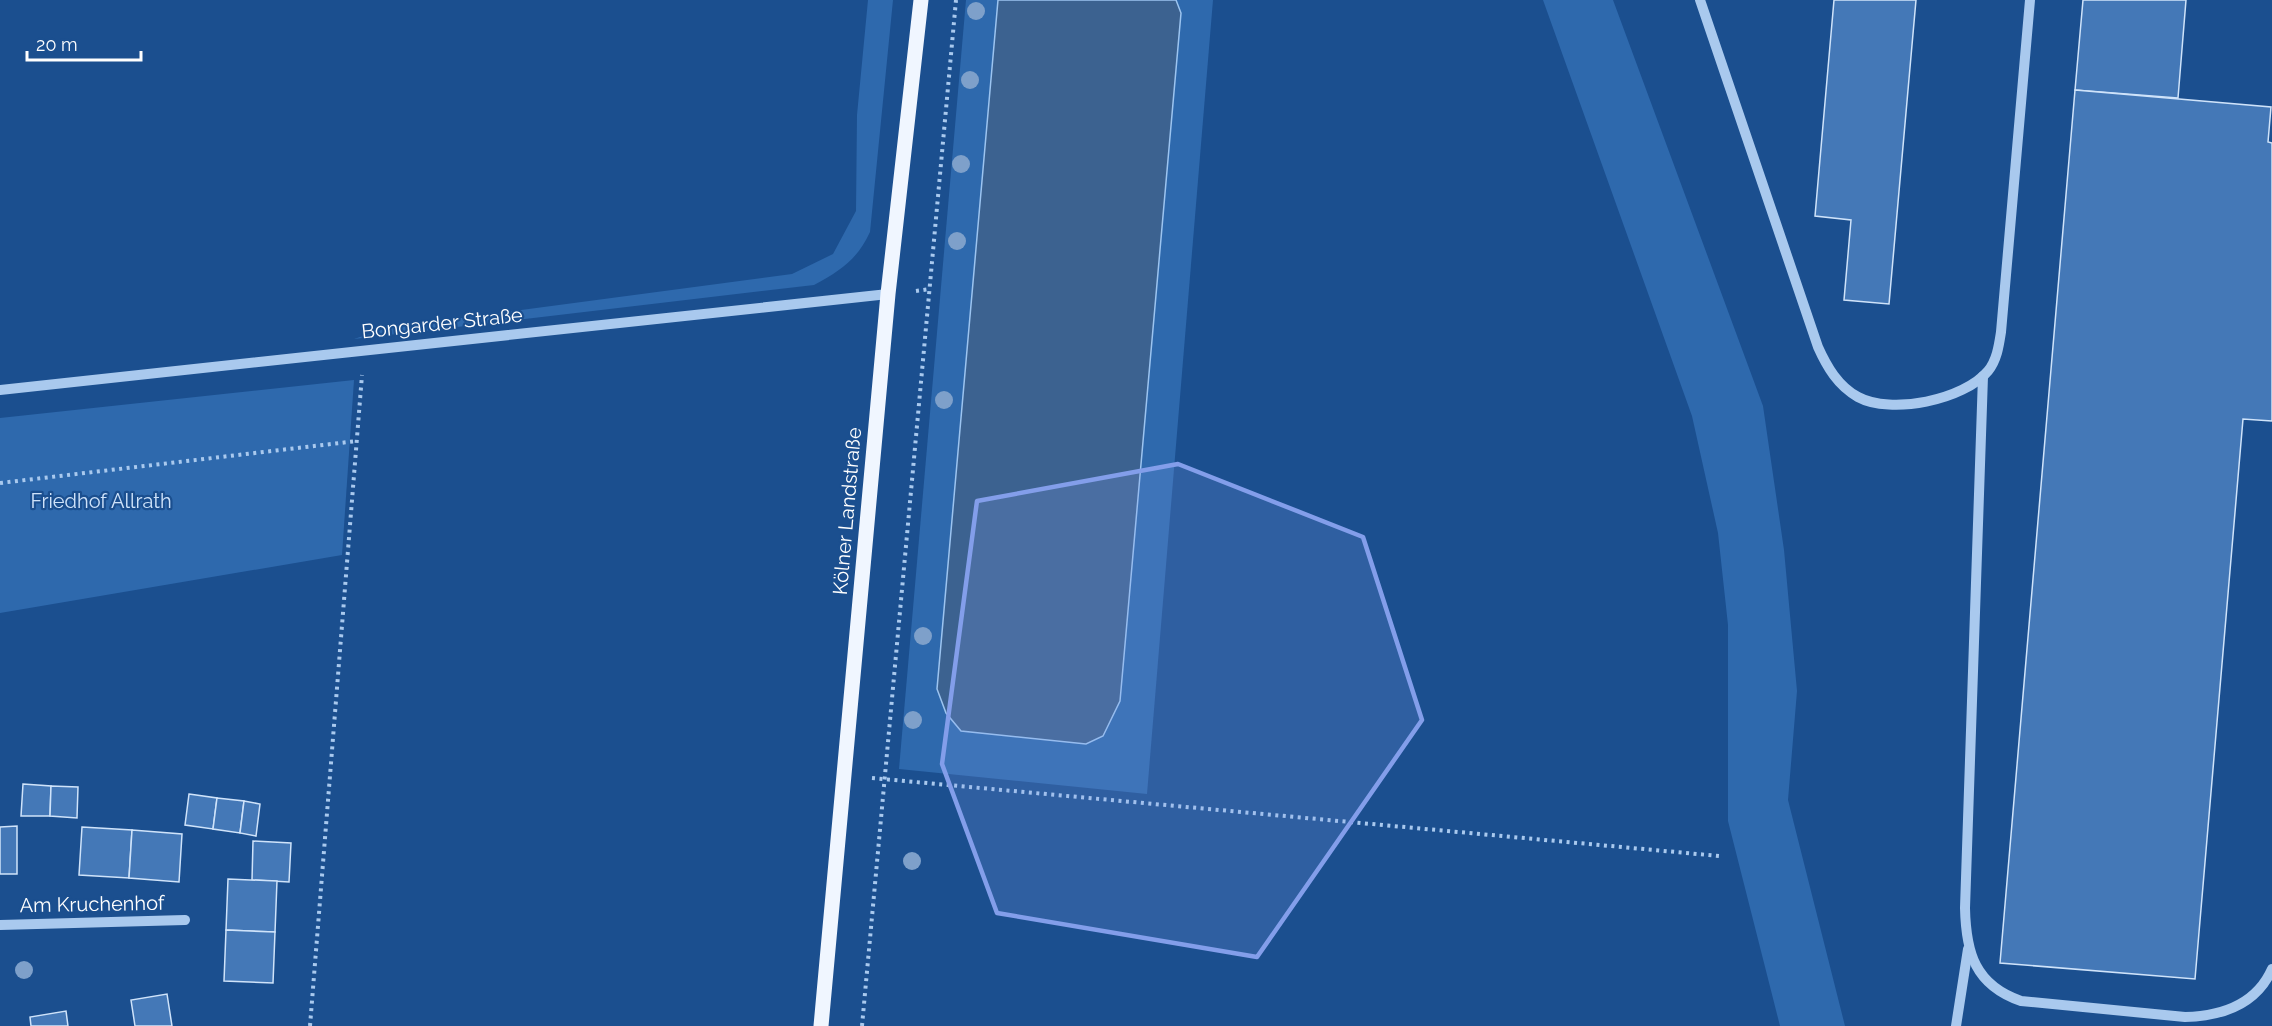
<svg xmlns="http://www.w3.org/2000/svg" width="2272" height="1026" font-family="Raleway,sans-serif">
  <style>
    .green { fill: #2e69ad }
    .water { fill: #3c6290; stroke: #9cc4f0; stroke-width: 1.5 }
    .building { fill: #4478b7; stroke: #cfe3fa; stroke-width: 1.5 }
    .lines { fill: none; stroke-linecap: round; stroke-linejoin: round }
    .path { stroke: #a9c9ee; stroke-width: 4; stroke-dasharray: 3 4.5; stroke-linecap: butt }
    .minor { stroke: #a9c9ee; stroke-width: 10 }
    .major { stroke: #f0f6ff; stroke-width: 15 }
    .tree { fill: #7ea0ca }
    .marked { fill: #839eea; fill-opacity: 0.2; stroke: #839eea; stroke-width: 4.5; stroke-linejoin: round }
    .labels { text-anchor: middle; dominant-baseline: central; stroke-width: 4.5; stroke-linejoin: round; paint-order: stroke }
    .street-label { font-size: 20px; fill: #fff; stroke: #1b4f8f }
    .park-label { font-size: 20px; fill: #cfe3fa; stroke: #1b4f8f }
  </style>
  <rect width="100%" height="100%" fill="#1b4f8f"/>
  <g class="green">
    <path d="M 868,0 L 893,0 L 870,232 C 857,260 840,271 814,285 L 354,339 L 387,328 L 792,274 L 833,254 L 856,211 L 857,115 Z"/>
    <path d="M 966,0 L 1213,0 L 1147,794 L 899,769 Z"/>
    <path d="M 1543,0 L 1613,0 L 1763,406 L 1784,550 L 1797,691 L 1788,800 L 1845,1026 L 1780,1026 L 1728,821 L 1728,625 L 1718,533 L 1692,416 Z"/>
    <path d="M 354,380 L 342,555 L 0,613 L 0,418 Z"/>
  </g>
  <path class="water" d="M 998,0 L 1176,0 L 1181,13 L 1120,701 L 1103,736 L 1086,744 L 961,731 L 946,713 L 937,689 Z"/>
  <g class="building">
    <path d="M 1834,0 L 1916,0 L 1889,304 L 1844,300 L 1851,220 L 1815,216 Z"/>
    <path d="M 2083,0 L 2186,0 L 2178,98 L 2075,90 Z"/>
    <path d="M 2075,90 L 2271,107 L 2268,142 L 2272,143 L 2272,421 L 2243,419 L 2195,979 L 2000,963 Z"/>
    <path d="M 23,784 L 51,786 L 50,816 L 21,816 Z"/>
    <path d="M 51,786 L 78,787 L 77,818 L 50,816 Z"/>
    <path d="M 189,794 L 217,798 L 213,829 L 185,825 Z"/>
    <path d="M 217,798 L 244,801 L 240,833 L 213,829 Z"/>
    <path d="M 244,801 L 260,804 L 256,836 L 240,833 Z"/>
    <path d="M 17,826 L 17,874 L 0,874 L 0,827 Z"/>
    <path d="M 82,827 L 132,830 L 129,878 L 79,875 Z"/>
    <path d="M 132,830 L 182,834 L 179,882 L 129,878 Z"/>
    <path d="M 253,841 L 291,843 L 289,882 L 252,880 Z"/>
    <path d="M 228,879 L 277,881 L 275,932 L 226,930 Z"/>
    <path d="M 226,930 L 275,932 L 273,983 L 224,981 Z"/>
    <path d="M 167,994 L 172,1026 L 135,1026 L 131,1000 Z"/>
    <path d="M 66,1011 L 68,1026 L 31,1026 L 30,1017 Z"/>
  </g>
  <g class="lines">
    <g class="path">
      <path d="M 916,291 L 930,289"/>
      <path d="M 0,483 L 357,441"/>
      <path d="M 872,778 L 1719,856"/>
      <path d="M 310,1026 L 362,375"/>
      <path d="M 862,1026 L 956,0"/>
    </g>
    <g class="minor">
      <path d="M 1700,0 L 1818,347 C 1827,367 1838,386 1858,397 C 1891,415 1964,400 1988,371 C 1997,360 1999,345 2001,332 L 2030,0"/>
      <path d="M 1983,376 L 1965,908 C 1966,953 1975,985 2021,1001 L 2185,1017 C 2222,1016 2256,1005 2272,969"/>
      <path d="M 0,390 L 888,294"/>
      <path d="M 0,925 L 185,920"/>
      <path d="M 1956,1026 L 1968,949"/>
    </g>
    <path class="major" d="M 821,1026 L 888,294 L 921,0"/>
  </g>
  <g class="tree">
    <circle cx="976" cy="11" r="9"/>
    <circle cx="970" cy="80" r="9"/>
    <circle cx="961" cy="164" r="9"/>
    <circle cx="957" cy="241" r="9"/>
    <circle cx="944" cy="400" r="9"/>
    <circle cx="923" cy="636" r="9"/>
    <circle cx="913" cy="720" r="9"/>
    <circle cx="912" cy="861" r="9"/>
    <circle cx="24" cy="970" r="9"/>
  </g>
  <path class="marked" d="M 1178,464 L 1363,537 L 1422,720 L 1257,957 L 997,913 L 942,764 L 977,501 Z"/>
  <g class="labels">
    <g class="street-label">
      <text transform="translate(442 323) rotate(-6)">Bongarder Straße</text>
      <text transform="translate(847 511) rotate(-85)">Kölner Landstraße</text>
      <text transform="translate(92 904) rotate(-1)">Am Kruchenhof</text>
    </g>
    <g class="park-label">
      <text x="101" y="501">Friedhof Allrath</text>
    </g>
  </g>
  <path d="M27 51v9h114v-9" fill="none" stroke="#ffffff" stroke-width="3"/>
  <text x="36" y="51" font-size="18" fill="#ffffff" stroke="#1b4f8f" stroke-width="4.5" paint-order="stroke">20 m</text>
</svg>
